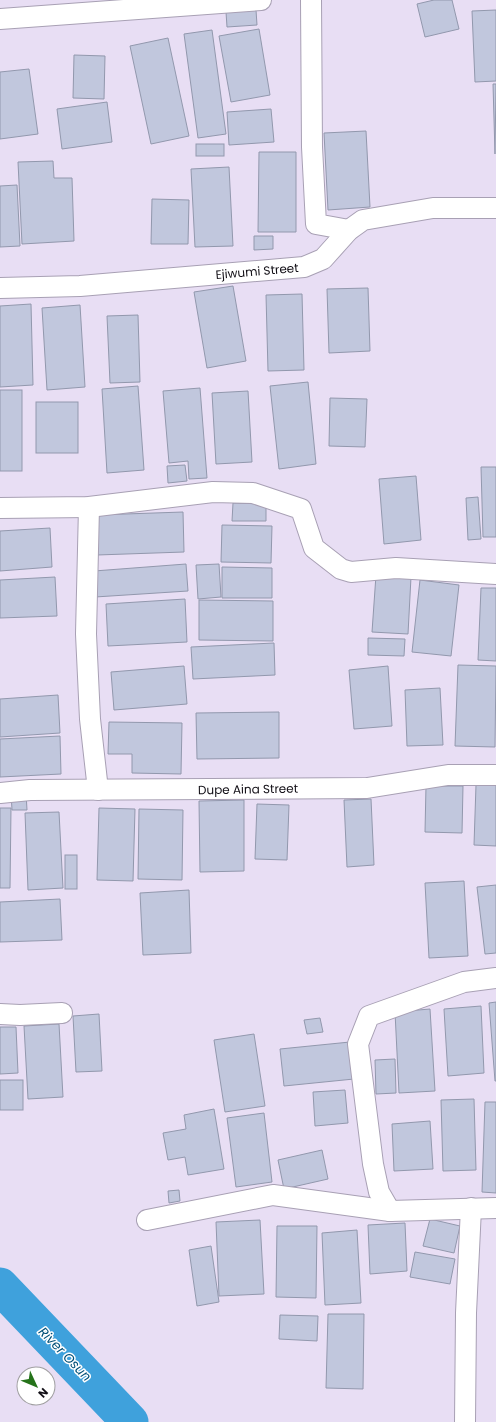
<svg xmlns="http://www.w3.org/2000/svg" width="496" height="1422" font-family="Poppins,sans-serif">
  <style>
    .lines { fill: none; stroke-linecap: round; stroke-linejoin: round }
    .river { stroke: #3fa1dc; stroke-width: 37 }
    .building { fill: #c1c7dd; stroke: #9298ad }
    .minor-casing { stroke: #a8a0b4; stroke-width: 22 }
    .minor { stroke: #fff; stroke-width: 20 }
    .labels { text-anchor: middle; dominant-baseline: central; stroke-width: 3; stroke-linejoin: round; paint-order: stroke }
    .street-label { font-size: 12px; fill: #110e15; stroke: #fff }
    .water-label { font-size: 13px; font-style: italic; fill: #004f77; stroke: #fff }
  </style>
  <rect width="100%" height="100%" fill="#e8def4"/>
  <g class="lines">
    <path class="river" d="M 0,1286 L 130,1422"/>
  </g>
  <g class="building">
    <path d="M 434,0 L 452,0 L 459,29 L 425,37 L 417,4 Z"/>
    <path d="M 256,10 L 257,25 L 227,27 L 226,12 Z"/>
    <path d="M 496,10 L 496,81 L 475,82 L 472,11 Z"/>
    <path d="M 259,29 L 270,95 L 231,102 L 219,36 Z"/>
    <path d="M 212,30 L 226,134 L 198,138 L 184,34 Z"/>
    <path d="M 168,38 L 189,136 L 151,144 L 130,46 Z"/>
    <path d="M 74,55 L 105,56 L 104,99 L 73,98 Z"/>
    <path d="M 29,69 L 38,134 L 0,139 L 0,72 Z"/>
    <path d="M 493,84 L 496,84 L 495,154 Z"/>
    <path d="M 107,102 L 112,142 L 62,149 L 57,109 Z"/>
    <path d="M 271,109 L 274,142 L 229,145 L 227,112 Z"/>
    <path d="M 366,131 L 370,207 L 328,210 L 324,133 Z"/>
    <rect x="196" y="144" width="28" height="12"/>
    <path d="M 259,152 L 296,152 L 296,232 L 258,232 Z"/>
    <path d="M 53,161 L 54,178 L 72,178 L 74,241 L 22,244 L 18,162 Z"/>
    <path d="M 229,167 L 233,246 L 195,247 L 191,169 Z"/>
    <path d="M 17,185 L 20,246 L 0,247 L 0,186 Z"/>
    <path d="M 152,199 L 189,200 L 188,244 L 151,244 Z"/>
    <path d="M 254,236 L 273,236 L 273,249 L 254,250 Z"/>
    <path d="M 233,286 L 246,361 L 207,368 L 194,292 Z"/>
    <path d="M 368,288 L 370,351 L 329,353 L 327,289 Z"/>
    <path d="M 302,294 L 304,370 L 268,371 L 266,295 Z"/>
    <path d="M 31,304 L 33,385 L 0,387 L 0,306 Z"/>
    <path d="M 80,305 L 85,387 L 47,390 L 42,308 Z"/>
    <path d="M 138,315 L 140,382 L 110,383 L 107,316 Z"/>
    <path d="M 308,382 L 316,464 L 279,469 L 270,386 Z"/>
    <path d="M 138,386 L 144,470 L 107,473 L 102,389 Z"/>
    <path d="M 200,388 L 207,478 L 189,479 L 188,461 L 169,463 L 163,391 Z"/>
    <rect x="0" y="390" width="22" height="81"/>
    <path d="M 248,391 L 252,462 L 216,464 L 212,393 Z"/>
    <path d="M 330,398 L 367,399 L 365,447 L 329,446 Z"/>
    <rect x="36" y="402" width="42" height="51"/>
    <path d="M 185,465 L 187,481 L 168,483 L 167,466 Z"/>
    <path d="M 481,467 L 496,467 L 496,537 L 483,537 Z"/>
    <path d="M 416,476 L 421,540 L 384,544 L 379,479 Z"/>
    <path d="M 478,497 L 481,539 L 468,540 L 466,498 Z"/>
    <path d="M 233,503 L 266,504 L 266,521 L 232,521 Z"/>
    <path d="M 183,512 L 184,552 L 97,555 L 96,515 Z"/>
    <path d="M 222,525 L 272,526 L 271,563 L 221,562 Z"/>
    <path d="M 50,528 L 52,567 L 0,571 L 0,531 Z"/>
    <path d="M 186,564 L 188,591 L 95,597 L 94,571 Z"/>
    <path d="M 219,564 L 221,597 L 198,599 L 196,565 Z"/>
    <path d="M 222,567 L 272,568 L 272,598 L 222,598 Z"/>
    <path d="M 376,575 L 411,577 L 408,634 L 372,632 Z"/>
    <path d="M 55,577 L 57,616 L 0,618 L 0,580 Z"/>
    <path d="M 420,580 L 459,585 L 451,656 L 412,652 Z"/>
    <path d="M 481,588 L 496,588 L 496,661 L 478,660 Z"/>
    <path d="M 185,599 L 187,642 L 108,646 L 106,604 Z"/>
    <path d="M 199,600 L 273,601 L 273,641 L 199,640 Z"/>
    <path d="M 368,638 L 405,639 L 404,656 L 368,655 Z"/>
    <path d="M 274,643 L 275,675 L 193,679 L 191,647 Z"/>
    <path d="M 458,665 L 496,666 L 495,747 L 455,746 Z"/>
    <path d="M 184,666 L 187,704 L 114,710 L 111,672 Z"/>
    <path d="M 388,666 L 392,726 L 354,729 L 349,670 Z"/>
    <path d="M 440,688 L 443,745 L 407,746 L 405,690 Z"/>
    <path d="M 58,695 L 60,733 L 0,737 L 0,699 Z"/>
    <path d="M 279,712 L 279,758 L 197,759 L 196,713 Z"/>
    <path d="M 109,722 L 182,723 L 181,774 L 132,773 L 132,754 L 108,754 Z"/>
    <path d="M 60,736 L 61,774 L 0,777 L 0,739 Z"/>
    <path d="M 476,785 L 496,785 L 496,846 L 474,845 Z"/>
    <path d="M 426,786 L 463,786 L 462,833 L 425,832 Z"/>
    <path d="M 11,793 L 26,793 L 27,810 L 12,810 Z"/>
    <path d="M 371,799 L 374,865 L 347,867 L 344,800 Z"/>
    <path d="M 244,800 L 244,871 L 200,872 L 199,801 Z"/>
    <path d="M 257,804 L 289,805 L 287,860 L 255,859 Z"/>
    <path d="M 0,808 L 11,808 L 10,888 L 0,888 Z"/>
    <path d="M 99,808 L 135,809 L 133,881 L 97,880 Z"/>
    <path d="M 139,809 L 183,810 L 182,880 L 138,879 Z"/>
    <path d="M 59,812 L 63,888 L 28,890 L 25,813 Z"/>
    <rect x="65" y="855" width="12" height="34"/>
    <path d="M 464,881 L 468,956 L 429,958 L 425,883 Z"/>
    <path d="M 496,885 L 496,953 L 485,954 L 477,887 Z"/>
    <path d="M 189,890 L 191,953 L 143,955 L 140,893 Z"/>
    <path d="M 60,899 L 62,940 L 0,942 L 0,902 Z"/>
    <path d="M 496,1002 L 496,1081 L 495,1081 L 489,1003 Z"/>
    <path d="M 481,1006 L 484,1073 L 448,1076 L 444,1009 Z"/>
    <path d="M 430,1009 L 435,1091 L 399,1093 L 395,1012 Z"/>
    <path d="M 99,1014 L 102,1071 L 76,1072 L 73,1016 Z"/>
    <path d="M 320,1018 L 323,1032 L 307,1034 L 304,1020 Z"/>
    <path d="M 59,1024 L 63,1097 L 28,1099 L 24,1026 Z"/>
    <path d="M 0,1027 L 16,1027 L 18,1073 L 0,1074 Z"/>
    <path d="M 254,1034 L 265,1106 L 225,1112 L 214,1040 Z"/>
    <path d="M 350,1042 L 354,1079 L 284,1086 L 280,1049 Z"/>
    <path d="M 395,1059 L 396,1093 L 376,1094 L 375,1060 Z"/>
    <rect x="0" y="1080" width="23" height="30"/>
    <path d="M 345,1090 L 348,1123 L 315,1126 L 313,1092 Z"/>
    <path d="M 474,1099 L 476,1170 L 443,1171 L 441,1100 Z"/>
    <path d="M 485,1102 L 496,1102 L 496,1193 L 482,1192 Z"/>
    <path d="M 214,1109 L 224,1169 L 188,1175 L 185,1157 L 168,1160 L 163,1133 L 186,1129 L 184,1115 Z"/>
    <path d="M 264,1113 L 272,1182 L 236,1187 L 227,1118 Z"/>
    <path d="M 430,1121 L 433,1169 L 394,1171 L 392,1124 Z"/>
    <path d="M 322,1150 L 328,1179 L 284,1189 L 278,1160 Z"/>
    <path d="M 179,1190 L 180,1201 L 169,1203 L 168,1191 Z"/>
    <path d="M 430,1219 L 460,1226 L 454,1253 L 423,1246 Z"/>
    <path d="M 260,1220 L 264,1294 L 219,1296 L 216,1222 Z"/>
    <path d="M 405,1223 L 407,1271 L 370,1274 L 368,1225 Z"/>
    <path d="M 277,1226 L 317,1226 L 316,1298 L 276,1297 Z"/>
    <path d="M 357,1230 L 361,1303 L 325,1305 L 322,1233 Z"/>
    <path d="M 211,1246 L 219,1302 L 197,1306 L 189,1250 Z"/>
    <path d="M 415,1252 L 455,1259 L 450,1284 L 410,1277 Z"/>
    <path d="M 328,1314 L 364,1314 L 363,1389 L 326,1388 Z"/>
    <path d="M 280,1315 L 318,1316 L 317,1341 L 279,1339 Z"/>
  </g>
  <g class="lines">
    <g class="minor-casing">
      <g id="minor">
        <path d="M 311,0 L 312,147 L 316,224 L 349,230"/>
        <path d="M 0,19 L 261,0"/>
        <path d="M 0,288 L 80,286 L 304,267 L 323,259 L 349,230 L 363,220 L 433,208 L 496,208"/>
        <path d="M 89,507 L 86,634 L 90,719 L 98,790"/>
        <path d="M 0,508 L 89,507 L 213,492 L 253,493 L 301,509 L 314,548 L 341,569 L 351,572 L 396,568 L 496,574"/>
        <path d="M 0,793 L 30,790 L 367,788 L 448,775 L 496,775"/>
        <path d="M 0,1014 L 20,1015 L 62,1013"/>
        <path d="M 390,1211 L 379,1192 L 373,1164 L 358,1044 L 369,1016 L 464,982 L 496,978"/>
        <path d="M 147,1220 L 273,1195 L 390,1211 L 496,1208"/>
        <path d="M 465,1422 L 466,1313 L 471,1208"/>
      </g>
    </g>
    <use href="#minor" class="minor"/>
  </g>
  <g class="labels">
    <g class="street-label">
      <text transform="translate(257 271) rotate(-5)">Ejiwumi Street</text>
      <text transform="translate(248 789) rotate(-1)">Dupe Aina Street</text>
    </g>
    <g class="water-label">
      <text transform="translate(65 1354) rotate(46)">River Osun</text>
    </g>
  </g>
  <g transform="translate(36 1386) rotate(134)"><circle r="19" fill="#ffffff" stroke="#a09fa1"/>
  <path d="M0-3L7 15L0 10L-7 15Z" fill="#25731a"/>
  <text y="-6" font-size="11" font-weight="bold" text-anchor="middle" fill="#110e15">N</text>
  </g>
</svg>
